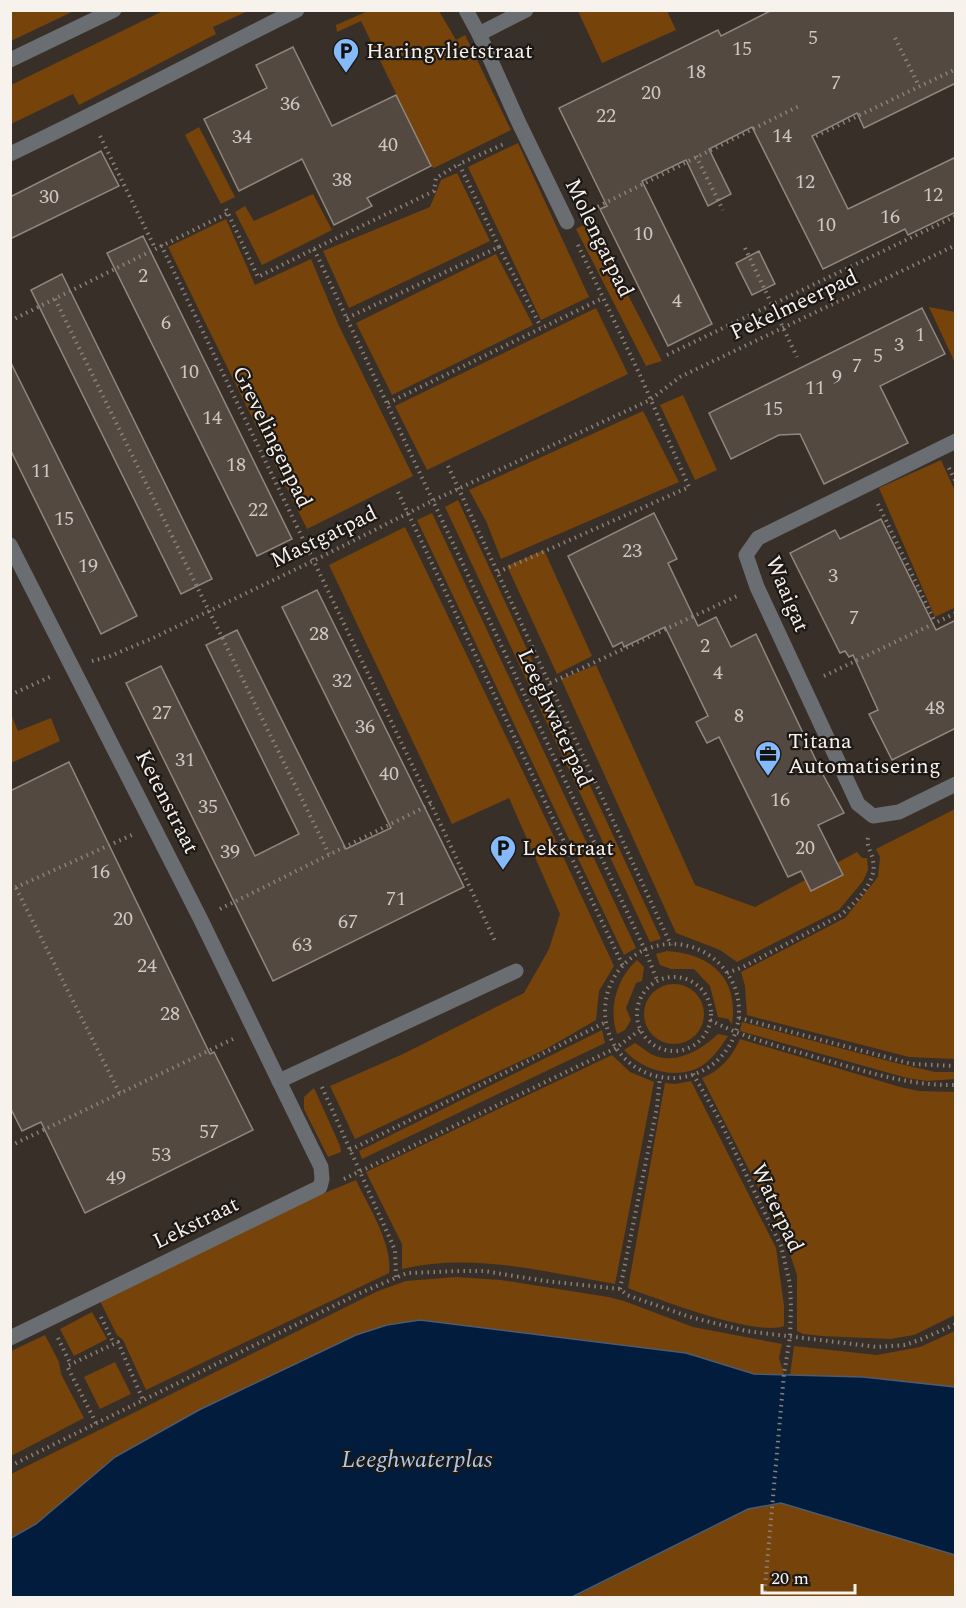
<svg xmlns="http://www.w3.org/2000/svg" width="966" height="1608" font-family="Spectral,serif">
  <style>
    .green { fill: #76430b }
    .water { fill: #011c3c; stroke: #4b5c71; stroke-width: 1.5 }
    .building { fill: #534941; stroke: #91877e; stroke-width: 1.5 }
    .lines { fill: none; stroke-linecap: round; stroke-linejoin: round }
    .path { stroke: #89817b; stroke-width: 4; stroke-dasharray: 1.5 4.5; stroke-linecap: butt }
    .service { stroke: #6a6d72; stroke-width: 15 }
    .minor { stroke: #6a6d72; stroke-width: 15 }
    .labels { text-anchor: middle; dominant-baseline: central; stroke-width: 4.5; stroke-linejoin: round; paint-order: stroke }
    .number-label { font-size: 20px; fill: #cfc8c2 }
    .poi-label { font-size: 22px; fill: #f8f2ed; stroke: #1c1815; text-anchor: start }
    .street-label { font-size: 22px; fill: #f8f2ed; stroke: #1c1815 }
    .water-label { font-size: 24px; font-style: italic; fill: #acc9ed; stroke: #1c1815 }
  </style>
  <rect width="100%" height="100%" fill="#382f28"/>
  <g class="green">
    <path d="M 11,10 L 74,10 L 74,11 L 11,41 Z"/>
    <path d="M 163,11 L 248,11 L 213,27 L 216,34 L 79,105 L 73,94 L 11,124 L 11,85 Z"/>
    <path d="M 368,11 L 439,11 L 456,40 L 465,35 L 511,130 L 434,168 L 431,166 L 361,21 L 337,32 L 336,25 Z"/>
    <path d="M 578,11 L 667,11 L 676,30 L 602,63 Z"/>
    <path d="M 199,127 L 235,197 L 221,204 L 185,135 Z"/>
    <path d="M 518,143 L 589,297 L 541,320 L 468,167 Z"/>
    <path d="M 457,173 L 490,241 L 349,308 L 323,251 L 430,207 L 441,180 Z"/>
    <path d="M 313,194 L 332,230 L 262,265 L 235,212 L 245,206 L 254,221 Z"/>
    <path d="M 226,219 L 255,285 L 311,259 L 339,326 L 413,476 L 307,529 L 168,247 Z"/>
    <path d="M 590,221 L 662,361 L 646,366 L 576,229 Z"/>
    <path d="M 496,254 L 533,325 L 392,395 L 356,323 Z"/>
    <path d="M 929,307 L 955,312 L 955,363 Z"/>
    <path d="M 596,308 L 628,374 L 427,470 L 395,406 Z"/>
    <path d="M 683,395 L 717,470 L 695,480 L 660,405 Z"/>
    <path d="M 643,411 L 679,482 L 501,559 L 486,521 L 469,490 Z"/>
    <path d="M 941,460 L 955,491 L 956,607 L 935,617 L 879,488 Z"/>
    <path d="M 458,500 L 661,939 L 650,942 L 445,507 Z"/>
    <path d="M 432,513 L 636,948 L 624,955 L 417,520 Z"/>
    <path d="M 405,527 L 541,809 L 614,966 L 599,991 L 596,1020 L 546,1049 L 355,1139 L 330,1086 L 403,1054 L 524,993 L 549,949 L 560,914 L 509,798 L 452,824 L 329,565 Z"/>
    <path d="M 544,550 L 592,656 L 557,674 L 507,566 Z"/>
    <path d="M 596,665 L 695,885 L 755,907 L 857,852 L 862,858 L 867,858 L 868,870 L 863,881 L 839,910 L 737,962 L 720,950 L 676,933 L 561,679 Z"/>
    <path d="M 11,714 L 18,731 L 51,718 L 60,741 L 11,763 Z"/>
    <path d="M 955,809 L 955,1059 L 909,1057 L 747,1015 L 745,986 L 741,972 L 845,918 L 878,877 L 880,857 L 876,849 Z"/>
    <path d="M 667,951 C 710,954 739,977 732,1024 L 728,1019 L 718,1017 L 710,986 L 694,969 L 671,969 L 660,965 L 656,954 Z"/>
    <path d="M 637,960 L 644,967 L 642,981 L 636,983 L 626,1008 L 631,1020 L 625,1030 L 617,1034 C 608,1008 617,978 637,960 Z"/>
    <circle cx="674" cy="1014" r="30"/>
    <path d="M 742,1022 L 896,1063 L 935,1072 L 955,1072 L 955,1079 L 927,1081 L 907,1078 L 740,1031 Z"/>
    <path d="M 602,1030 L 605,1043 L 362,1159 L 359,1151 Z"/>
    <path d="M 718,1034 L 728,1036 C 720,1048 710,1063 696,1069 C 669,1079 642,1069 624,1050 L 635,1043 C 640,1046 646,1051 651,1054 C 675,1066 701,1050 718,1034 Z"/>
    <path d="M 740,1039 L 900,1087 L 919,1091 L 955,1092 L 955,1315 L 914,1335 L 890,1339 L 822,1336 L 803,1334 L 797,1331 L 797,1275 L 786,1242 L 702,1078 C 720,1071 732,1057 740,1039 Z"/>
    <path d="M 612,1055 L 630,1072 L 654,1082 L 615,1284 C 545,1272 473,1252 402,1269 L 402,1244 L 366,1172 Z"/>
    <path d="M 691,1081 L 776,1248 L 784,1306 L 784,1326 C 757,1337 658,1299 628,1288 L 665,1083 L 675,1084 Z"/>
    <path d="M 314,1088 L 340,1146 L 341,1152 L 328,1157 L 304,1109 L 304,1097 Z"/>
    <path d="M 356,1180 C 368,1206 393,1244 389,1273 L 146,1390 L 123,1340 L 117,1335 L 100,1301 L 291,1207 Z"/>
    <path d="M 456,1277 L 501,1280 L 608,1297 L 624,1301 L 693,1327 L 782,1344 L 779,1358 L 784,1374 L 754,1374 L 686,1353 L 519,1332 L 420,1320 L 387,1325 L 199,1410 L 115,1457 L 39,1522 L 11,1537 L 11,1474 L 378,1291 L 406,1281 Z"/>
    <path d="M 92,1312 L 107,1339 L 74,1356 L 60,1329 Z"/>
    <path d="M 955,1331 L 955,1387 L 863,1377 L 790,1375 L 794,1346 L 877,1355 L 920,1347 Z"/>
    <path d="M 45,1335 L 59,1362 L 61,1374 L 84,1418 L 11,1456 L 11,1351 Z"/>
    <path d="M 115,1362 L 131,1394 L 100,1409 L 84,1377 Z"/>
    <path d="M 781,1503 L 955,1555 L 955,1597 L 572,1598 L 748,1509 Z"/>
  </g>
  <path class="water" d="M 420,1320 L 686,1353 L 754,1374 L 863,1377 L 955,1387 L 955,1555 L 781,1503 L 748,1509 L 572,1597 L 11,1597 L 11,1538 L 36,1524 L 115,1457 L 199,1410 L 356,1335 L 387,1325 Z"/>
  <g class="building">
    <path d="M 772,10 L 956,10 L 956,83 L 864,128 L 857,113 L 812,136 L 848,209 L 956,157 L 956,212 L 908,235 L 905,229 L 823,269 L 752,127 L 709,149 L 731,194 L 708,206 L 686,160 L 642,181 L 712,324 L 668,346 L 600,209 L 607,206 L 559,108 L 718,30 L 721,36 Z"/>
    <path d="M 293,47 L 332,126 L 396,95 L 431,166 L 367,198 L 372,206 L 334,225 L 302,159 L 239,191 L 204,119 L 267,88 L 256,65 Z"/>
    <path d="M 101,151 L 119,186 L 10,239 L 10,197 Z"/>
    <path d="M 143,236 L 292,539 L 257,556 L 107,253 Z"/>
    <path d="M 759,251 L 775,284 L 752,295 L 736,263 Z"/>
    <path d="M 62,274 L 212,579 L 181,594 L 31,290 Z"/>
    <path d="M 922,308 L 945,354 L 880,386 L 908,443 L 824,484 L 800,434 L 779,435 L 731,459 L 709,413 Z"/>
    <path d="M 10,361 L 137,616 L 101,634 L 10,449 Z"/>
    <path d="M 654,513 L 677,559 L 668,563 L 698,626 L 716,617 L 731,647 L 756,634 L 821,771 L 844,813 L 818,825 L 843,875 L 811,891 L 801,871 L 788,877 L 719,737 L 707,743 L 696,722 L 708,716 L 665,627 L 624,647 L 622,642 L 613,647 L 568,556 Z"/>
    <path d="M 881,519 L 936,630 L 956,620 L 956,728 L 892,760 L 869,714 L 878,710 L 853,655 L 849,657 L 845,651 L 840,653 L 790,553 L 835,530 L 840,539 Z"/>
    <path d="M 317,590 L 464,887 L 273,981 L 126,683 L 161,666 L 255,856 L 299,834 L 206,645 L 237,630 L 346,849 L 391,828 L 282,607 Z"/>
    <path d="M 69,762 L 210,1054 L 214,1052 L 253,1130 L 85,1213 L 41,1122 L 22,1131 L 10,1107 L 10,791 Z"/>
  </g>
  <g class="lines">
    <g class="path">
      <path d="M 895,38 L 919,86"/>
      <path d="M 100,136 L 155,248"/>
      <path d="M 816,136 L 956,69"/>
      <path d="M 696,156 L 723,210"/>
      <path d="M 226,209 L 258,277 L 314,249 L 645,950 L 657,980"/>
      <path d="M 587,212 L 801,105"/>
      <path d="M 161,245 L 431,804"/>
      <path d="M 499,247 L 541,327"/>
      <path d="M 745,248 L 797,357"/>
      <path d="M 314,249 L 434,191 L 436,178 L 459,164"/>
      <path d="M 55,299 L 329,854"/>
      <path d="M 347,318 L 499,247 L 459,164 L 504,144"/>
      <path d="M 10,321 L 228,213"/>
      <path d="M 667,355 L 956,216"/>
      <path d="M 388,403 L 603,298"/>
      <path d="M 448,466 L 671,945"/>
      <path d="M 949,468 L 956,482"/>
      <path d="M 398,492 L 623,966"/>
      <path d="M 878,504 L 935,622"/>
      <path d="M 498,572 L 689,487 L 640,375 L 576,241"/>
      <path d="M 92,661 L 108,657 L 153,638 L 313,561 L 434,500 L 650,400 L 680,377 L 956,245"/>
      <path d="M 824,676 L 956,613"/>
      <path d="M 550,683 L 737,596"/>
      <path d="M 10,695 L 52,676"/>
      <path d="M 16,888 L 120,1094"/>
      <path d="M 10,890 L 134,834"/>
      <path d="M 220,909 L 431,804 L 495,941"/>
      <circle cx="672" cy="1011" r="67"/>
      <path d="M 727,973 L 743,967 L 841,915 C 855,903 878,881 873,861 C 872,852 866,847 868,838"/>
      <circle cx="674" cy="1014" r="37"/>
      <path d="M 739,1018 L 912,1064 L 956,1066"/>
      <path d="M 710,1020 C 744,1038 778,1046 815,1057 C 862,1070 906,1086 956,1085"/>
      <path d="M 693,1074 L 718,1117 L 781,1246 L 790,1284 L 791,1307 L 790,1337 L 784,1374 L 764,1598"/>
      <path d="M 322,1087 L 395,1250 L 396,1277"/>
      <path d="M 10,1146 L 233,1039"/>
      <path d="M 350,1150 L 606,1022"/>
      <path d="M 344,1179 L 616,1048 L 640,1030"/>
      <path d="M 620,1289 L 657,1107 L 660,1077"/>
      <path d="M 101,1317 L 114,1344"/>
      <path d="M 58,1338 L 71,1365"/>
      <path d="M 96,1423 L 67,1366 L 118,1342 L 143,1400"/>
      <path d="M 10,1466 L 358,1294 L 407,1273 L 461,1271 L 484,1271 L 545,1281 L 620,1289 L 627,1295 L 690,1317 L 746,1331 L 877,1347 L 905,1345 L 922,1339 L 956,1324"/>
    </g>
    <path class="service" d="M 10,60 L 114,10"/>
    <g class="minor">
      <path d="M 466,10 L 479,34 L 518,121 L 567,222"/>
      <path d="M 479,34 L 526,10"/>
      <path d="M 10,154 C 107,108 201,58 297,10"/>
      <path d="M 956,441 L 758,538 L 746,555 L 757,587 L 858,804 L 873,816 L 899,812 L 956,784"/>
      <path d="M 10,545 L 200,918 L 279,1081"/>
      <path d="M 10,1338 L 320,1187 L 322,1179 L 321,1167 L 279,1081 L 516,971"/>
    </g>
  </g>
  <defs>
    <g id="parking-pin" transform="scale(1.35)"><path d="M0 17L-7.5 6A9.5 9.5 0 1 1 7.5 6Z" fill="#86bbfb" stroke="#1c1815"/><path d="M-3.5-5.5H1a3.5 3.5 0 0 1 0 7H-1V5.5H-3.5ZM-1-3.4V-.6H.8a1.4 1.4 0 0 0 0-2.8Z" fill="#111"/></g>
    <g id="office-pin" transform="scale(1.35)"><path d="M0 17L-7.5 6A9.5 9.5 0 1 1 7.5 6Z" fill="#86bbfb" stroke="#1c1815"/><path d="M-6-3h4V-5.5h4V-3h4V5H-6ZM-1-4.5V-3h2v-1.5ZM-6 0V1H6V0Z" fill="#111"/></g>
  </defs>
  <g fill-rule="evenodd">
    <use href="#parking-pin" x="346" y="51"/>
    <use href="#office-pin" x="768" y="754"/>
    <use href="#parking-pin" x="503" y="848"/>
  </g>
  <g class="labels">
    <g class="number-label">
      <text x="813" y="38">5</text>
      <text x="742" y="49">15</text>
      <text x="696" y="72">18</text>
      <text x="836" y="83">7</text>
      <text x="651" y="93">20</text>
      <text x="290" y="104">36</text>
      <text x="606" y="116">22</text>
      <text x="782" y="136">14</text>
      <text x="242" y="137">34</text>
      <text x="388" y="145">40</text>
      <text x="342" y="180">38</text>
      <text x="805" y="182">12</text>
      <text x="933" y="195">12</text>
      <text x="49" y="197">30</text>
      <text x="890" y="217">16</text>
      <text x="826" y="225">10</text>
      <text x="643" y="234">10</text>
      <text x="143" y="276">2</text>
      <text x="677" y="301">4</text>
      <text x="166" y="323">6</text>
      <text x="920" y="335">1</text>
      <text x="899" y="345">3</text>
      <text x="878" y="356">5</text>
      <text x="857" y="366">7</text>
      <text x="189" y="372">10</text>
      <text x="837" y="377">9</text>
      <text x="815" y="388">11</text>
      <text x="773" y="409">15</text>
      <text x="212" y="418">14</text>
      <text x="236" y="465">18</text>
      <text x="41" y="471">11</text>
      <text x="258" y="510">22</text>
      <text x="64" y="519">15</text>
      <text x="632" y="551">23</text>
      <text x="88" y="566">19</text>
      <text x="833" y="576">3</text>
      <text x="854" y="618">7</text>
      <text x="319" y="634">28</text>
      <text x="705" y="646">2</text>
      <text x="718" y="673">4</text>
      <text x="342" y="681">32</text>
      <text x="935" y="708">48</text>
      <text x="162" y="713">27</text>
      <text x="739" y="716">8</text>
      <text x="365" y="727">36</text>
      <text x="185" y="760">31</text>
      <text x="389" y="774">40</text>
      <text x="780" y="800">16</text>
      <text x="208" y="807">35</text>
      <text x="805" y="848">20</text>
      <text x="230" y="852">39</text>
      <text x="100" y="872">16</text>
      <text x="396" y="899">71</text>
      <text x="123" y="919">20</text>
      <text x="348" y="922">67</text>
      <text x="302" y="945">63</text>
      <text x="147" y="966">24</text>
      <text x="170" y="1014">28</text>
      <text x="209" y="1132">57</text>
      <text x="161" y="1155">53</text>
      <text x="116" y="1178">49</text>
    </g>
    <g class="poi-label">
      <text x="366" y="51">Haringvlietstraat</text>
      <text x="788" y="741">Titana<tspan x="788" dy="25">Automatisering</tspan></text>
      <text x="522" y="848">Lekstraat</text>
    </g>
    <g class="street-label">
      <text transform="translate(599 238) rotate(64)">Molengatpad</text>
      <text transform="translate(794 305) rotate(-25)">Pekelmeerpad</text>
      <text transform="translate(272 437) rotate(64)">Grevelingenpad</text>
      <text transform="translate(324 537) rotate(-26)">Mastgatpad</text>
      <text transform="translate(787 594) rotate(67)">Waaigat</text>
      <text transform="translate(555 718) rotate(65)">Leeghwaterpad</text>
      <text transform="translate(167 802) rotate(63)">Ketenstraat</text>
      <text transform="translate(777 1208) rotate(65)">Waterpad</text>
      <text transform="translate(196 1223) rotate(-26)">Lekstraat</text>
    </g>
    <g class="water-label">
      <text x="417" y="1460">Leeghwaterplas</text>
    </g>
  </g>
  <rect width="966" height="1608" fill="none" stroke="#f8f2ed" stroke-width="24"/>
  <path d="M762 1584v9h93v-9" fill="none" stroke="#f8f2ed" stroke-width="3"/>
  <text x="771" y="1584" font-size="18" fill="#f8f2ed" stroke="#1c1815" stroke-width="4.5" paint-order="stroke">20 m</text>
</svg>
